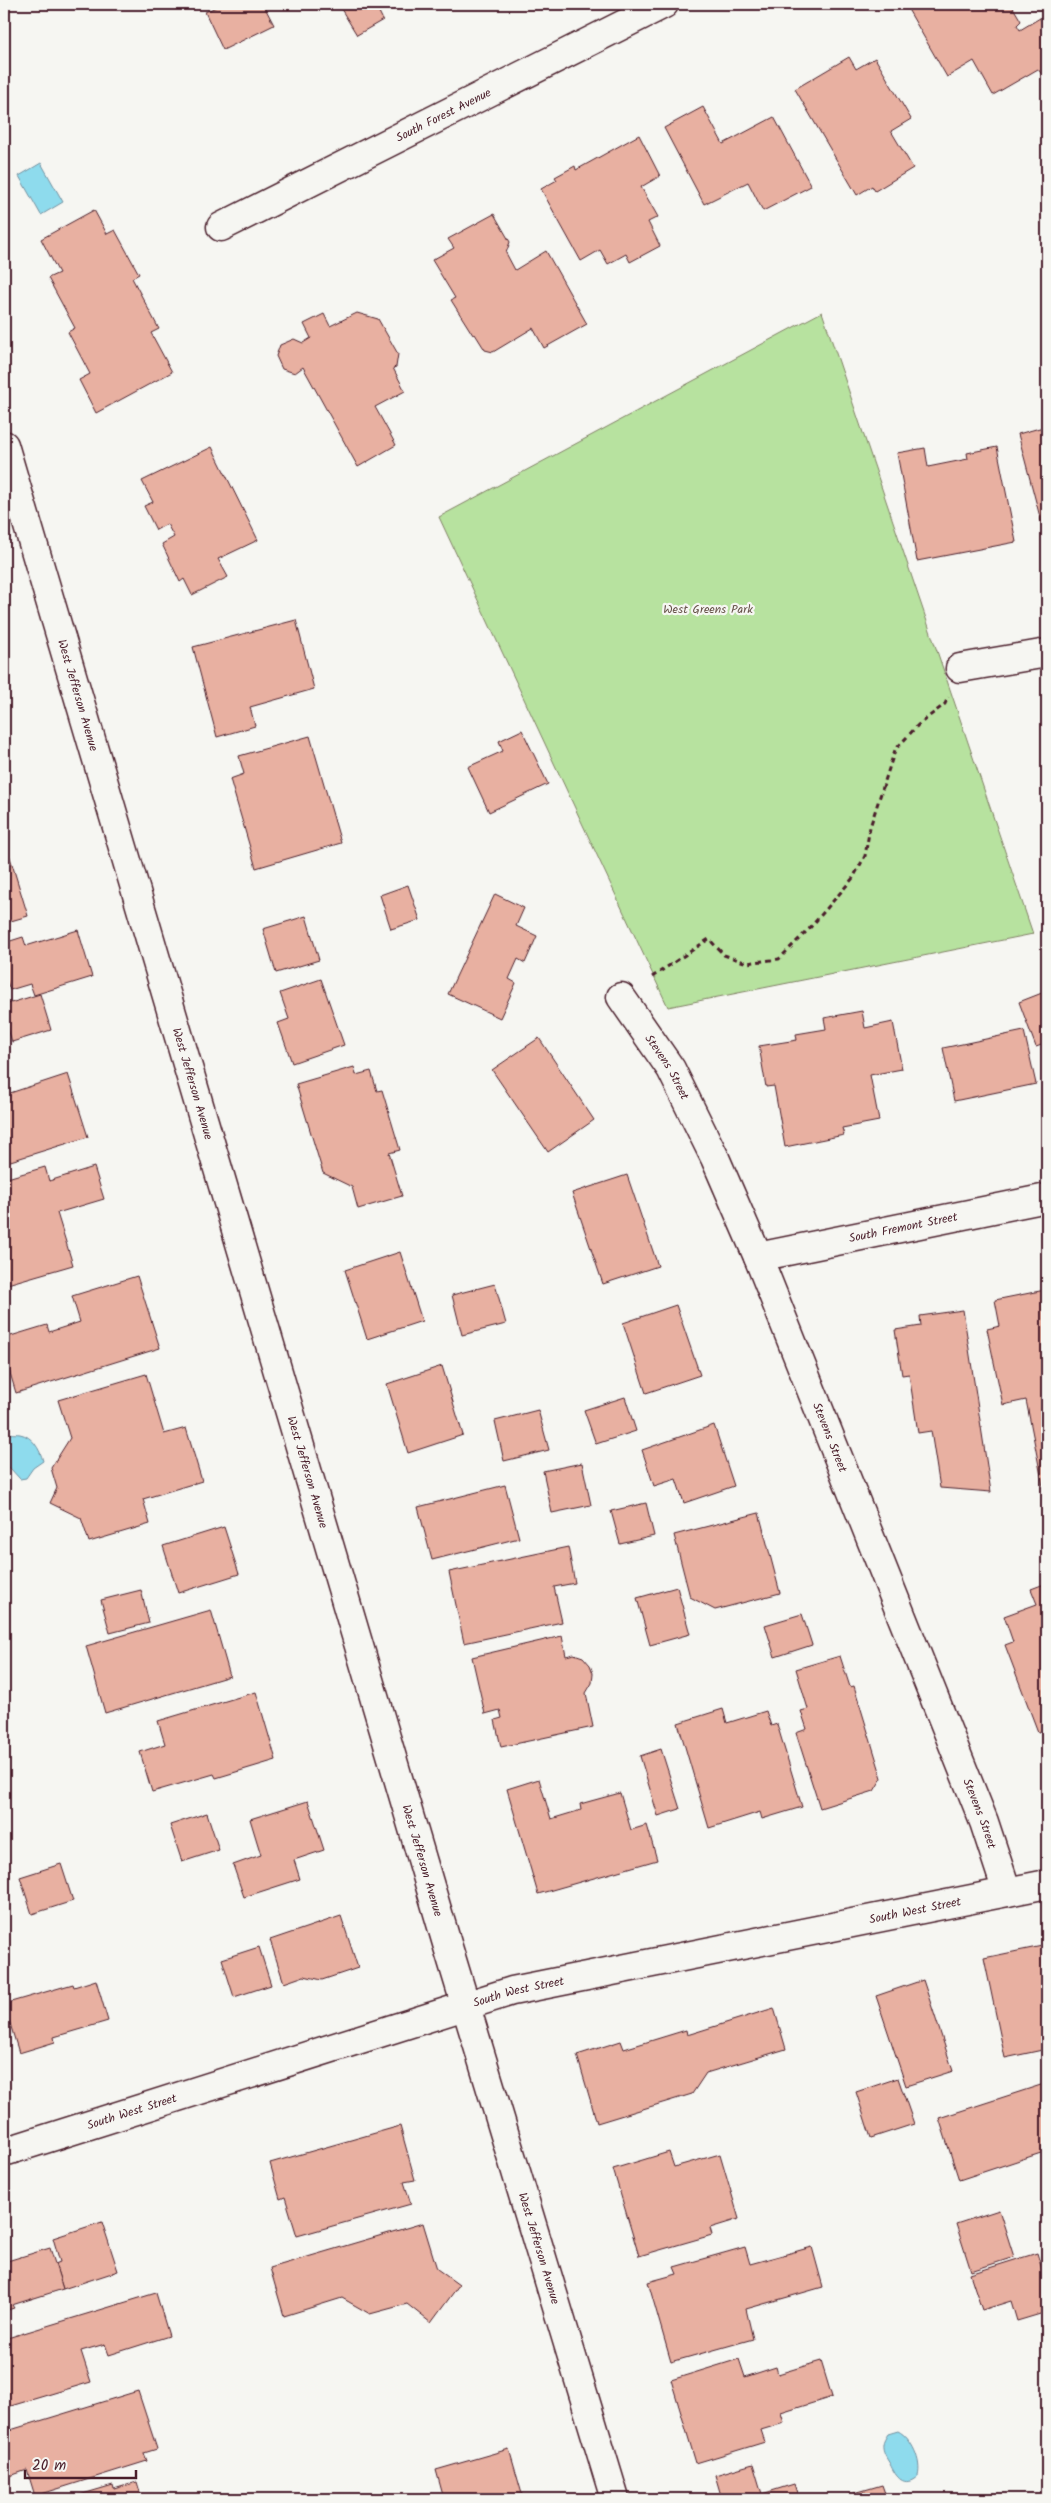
<svg xmlns="http://www.w3.org/2000/svg" width="1051" height="2503" font-family="Kalam,sans-serif">
  <style>
    .green { fill: #b7e29f; stroke: #808065 }
    .water { fill: #8edbed; stroke: #73909f }
    .building { fill: #e8b0a1; stroke: #4a1f2b }
    .lines { fill: none; stroke-linecap: round; stroke-linejoin: round }
    .street-casing { stroke: #4a1f2b; stroke-width: 31 }
    .secondary-casing { stroke: #4a1f2b; stroke-width: 31 }
    .path { stroke: #4a1f2b; stroke-width: 3; stroke-dasharray: 5 4; stroke-linecap: butt }
    .street { stroke: #f6f6f2; stroke-width: 28 }
    .secondary { stroke: #f6f6f2; stroke-width: 28 }
    .labels { text-anchor: middle; dominant-baseline: central; stroke-width: 4.5; stroke-linejoin: round; paint-order: stroke }
    .street-label { font-size: 12px; fill: #4a1f2b; stroke: #f6f6f2 }
    .park-label { font-size: 12px; fill: #655048; stroke: #f6f6f2 }
  </style>
  <rect width="100%" height="100%" fill="#f6f6f2"/>
  <filter id="ink" filterUnits="userSpaceOnUse"><feTurbulence type="fractalNoise" baseFrequency=".02" numOctaves="2"/><feDisplacementMap in="SourceGraphic" scale="10" xChannelSelector="R" yChannelSelector="G"/><feConvolveMatrix kernelMatrix="1 2 1 2 8 2 1 2 1" color-interpolation-filters="sRGB"/></filter>
  <g filter="url(#ink)">
    <path class="green" d="M 822,312 L 1033,934 L 668,1007 L 439,517 Z"/>
    <g class="water">
      <path d="M 41,163 L 63,202 L 41,215 L 19,176 Z"/>
      <path d="M 4,1431 C 9,1435 13,1433 20,1434 C 32,1436 40,1449 43,1461 L 33,1468 L 26,1478 L 20,1479 L 10,1468 L 4,1465 Z"/>
      <path d="M 898,2431 C 912,2438 922,2462 918,2476 C 904,2489 896,2477 890,2464 C 887,2459 882,2452 883,2445 C 883,2442 886,2437 888,2434 Z"/>
    </g>
    <g class="building">
      <path d="M 214,4 L 263,4 L 274,25 L 223,50 L 205,12 L 216,7 Z"/>
      <path d="M 338,4 L 375,4 L 383,20 L 357,35 Z"/>
      <path d="M 905,4 L 1011,4 L 1021,21 L 1017,25 L 1020,30 L 1040,18 L 1047,31 L 1047,73 L 1043,76 L 1038,69 L 993,95 L 974,61 L 947,77 Z"/>
      <path d="M 849,57 L 856,69 L 875,58 L 911,119 L 891,131 L 913,168 L 875,191 L 872,186 L 857,195 L 795,89 Z"/>
      <path d="M 703,107 L 723,144 L 774,117 L 811,186 L 763,211 L 748,182 L 704,204 L 664,128 Z"/>
      <path d="M 639,135 L 660,176 L 641,187 L 658,217 L 648,222 L 660,246 L 630,262 L 626,254 L 608,264 L 600,250 L 581,261 L 541,189 L 557,180 L 555,177 L 575,166 L 576,170 Z"/>
      <path d="M 94,210 L 107,234 L 115,230 L 139,274 L 132,278 L 159,329 L 151,333 L 172,372 L 96,413 L 79,380 L 90,374 L 68,332 L 75,328 L 48,278 L 59,273 L 41,239 Z"/>
      <path d="M 494,214 L 510,242 L 506,253 L 515,270 L 546,251 L 587,324 L 544,348 L 533,328 L 493,352 L 485,350 L 475,334 L 473,335 L 451,300 L 455,298 L 432,260 L 454,248 L 448,239 Z"/>
      <path d="M 357,313 L 378,319 L 398,354 L 396,367 L 393,368 L 405,391 L 375,407 L 396,445 L 358,467 L 303,367 L 295,373 L 282,369 L 276,356 L 280,345 L 294,339 L 303,343 L 311,338 L 304,324 L 324,314 L 330,326 Z"/>
      <path d="M 1047,426 L 1047,536 L 1045,536 L 1018,434 Z"/>
      <path d="M 212,447 L 258,540 L 218,559 L 228,577 L 192,595 L 184,579 L 180,582 L 162,544 L 174,537 L 167,524 L 156,530 L 144,506 L 153,502 L 142,481 Z"/>
      <path d="M 997,447 L 1016,542 L 917,561 L 897,453 L 925,448 L 928,467 L 968,459 L 967,453 Z"/>
      <path d="M 296,620 L 314,689 L 250,707 L 255,726 L 217,737 L 193,647 Z"/>
      <path d="M 522,730 L 548,784 L 489,812 L 468,767 L 503,751 L 499,741 Z"/>
      <path d="M 310,736 L 341,843 L 256,868 L 230,779 L 244,774 L 239,756 Z"/>
      <path d="M 9,854 L 28,916 L 4,923 L 4,856 Z"/>
      <path d="M 408,885 L 420,920 L 391,929 L 380,895 Z"/>
      <path d="M 495,894 L 524,908 L 516,926 L 537,936 L 525,963 L 518,959 L 509,979 L 516,983 L 500,1018 L 448,994 Z"/>
      <path d="M 306,916 L 319,960 L 276,973 L 263,929 Z"/>
      <path d="M 78,930 L 92,977 L 34,995 L 30,984 L 10,990 L 4,973 L 4,943 L 23,937 L 26,946 Z"/>
      <path d="M 321,979 L 344,1045 L 292,1063 L 278,1023 L 289,1019 L 280,993 Z"/>
      <path d="M 1047,991 L 1047,1043 L 1036,1047 L 1019,1002 Z"/>
      <path d="M 40,994 L 51,1030 L 12,1042 L 4,1015 L 4,1005 Z"/>
      <path d="M 862,1011 L 865,1028 L 893,1022 L 902,1069 L 870,1075 L 879,1121 L 842,1128 L 844,1135 L 785,1147 L 774,1086 L 766,1087 L 759,1046 L 797,1040 L 796,1034 L 826,1029 L 824,1018 Z"/>
      <path d="M 1024,1031 L 1036,1084 L 954,1101 L 943,1048 Z"/>
      <path d="M 539,1038 L 594,1120 L 548,1152 L 492,1070 Z"/>
      <path d="M 354,1067 L 356,1075 L 371,1071 L 377,1091 L 382,1090 L 400,1150 L 389,1153 L 402,1196 L 358,1209 L 352,1187 L 323,1173 L 296,1084 Z"/>
      <path d="M 68,1074 L 88,1137 L 4,1163 L 4,1095 Z"/>
      <path d="M 45,1167 L 49,1181 L 94,1167 L 104,1199 L 57,1213 L 73,1265 L 4,1285 L 4,1179 Z"/>
      <path d="M 627,1175 L 658,1266 L 603,1284 L 572,1193 Z"/>
      <path d="M 400,1252 L 422,1321 L 367,1339 L 345,1270 Z"/>
      <path d="M 137,1276 L 160,1348 L 16,1393 L 4,1353 L 4,1338 L 47,1325 L 49,1332 L 80,1322 L 72,1296 Z"/>
      <path d="M 495,1284 L 506,1324 L 462,1335 L 452,1295 Z"/>
      <path d="M 1045,1290 L 1047,1302 L 1047,1485 L 1043,1486 L 1026,1400 L 1003,1405 L 987,1329 L 1000,1326 L 995,1300 Z"/>
      <path d="M 676,1305 L 700,1375 L 646,1393 L 623,1323 Z"/>
      <path d="M 963,1310 L 991,1492 L 940,1488 L 931,1431 L 918,1433 L 909,1374 L 902,1375 L 895,1330 L 921,1326 L 920,1316 Z"/>
      <path d="M 442,1366 L 463,1435 L 408,1453 L 387,1384 Z"/>
      <path d="M 146,1374 L 164,1434 L 186,1428 L 202,1481 L 143,1499 L 150,1524 L 89,1542 L 81,1518 L 50,1503 L 57,1488 L 51,1468 L 70,1438 L 58,1400 Z"/>
      <path d="M 625,1397 L 636,1431 L 596,1444 L 584,1410 Z"/>
      <path d="M 538,1410 L 549,1450 L 504,1461 L 495,1421 Z"/>
      <path d="M 714,1425 L 734,1486 L 684,1503 L 676,1479 L 654,1486 L 642,1450 Z"/>
      <path d="M 582,1463 L 591,1505 L 552,1513 L 543,1471 Z"/>
      <path d="M 505,1485 L 519,1538 L 432,1560 L 418,1507 Z"/>
      <path d="M 646,1503 L 654,1536 L 620,1544 L 611,1511 Z"/>
      <path d="M 759,1513 L 780,1593 L 715,1610 L 690,1597 L 674,1535 Z"/>
      <path d="M 224,1527 L 239,1574 L 178,1593 L 163,1546 Z"/>
      <path d="M 568,1547 L 575,1583 L 554,1587 L 562,1622 L 464,1643 L 449,1572 Z"/>
      <path d="M 1047,1583 L 1047,1729 L 1038,1732 L 1005,1645 L 1013,1642 L 1004,1616 L 1037,1604 L 1031,1589 Z"/>
      <path d="M 677,1587 L 690,1634 L 650,1645 L 637,1598 Z"/>
      <path d="M 141,1590 L 149,1623 L 110,1633 L 101,1600 Z"/>
      <path d="M 211,1610 L 230,1676 L 105,1713 L 86,1646 Z"/>
      <path d="M 802,1614 L 812,1645 L 775,1657 L 765,1625 Z"/>
      <path d="M 562,1636 L 566,1656 L 574,1654 L 583,1657 L 590,1665 L 593,1673 L 592,1683 L 586,1693 L 593,1727 L 501,1747 L 495,1720 L 502,1718 L 500,1710 L 485,1714 L 472,1657 Z"/>
      <path d="M 840,1656 L 850,1687 L 854,1686 L 882,1778 L 874,1791 L 820,1808 L 796,1733 L 807,1729 L 801,1711 L 808,1709 L 796,1669 Z"/>
      <path d="M 256,1692 L 276,1760 L 216,1778 L 214,1774 L 152,1792 L 140,1752 L 165,1744 L 158,1721 Z"/>
      <path d="M 723,1709 L 727,1723 L 766,1711 L 771,1726 L 777,1724 L 802,1807 L 762,1819 L 760,1812 L 709,1828 L 678,1723 Z"/>
      <path d="M 661,1749 L 680,1809 L 658,1816 L 640,1756 Z"/>
      <path d="M 539,1779 L 551,1819 L 581,1810 L 580,1804 L 620,1793 L 631,1830 L 647,1825 L 657,1860 L 538,1894 L 507,1789 Z"/>
      <path d="M 308,1801 L 324,1850 L 294,1860 L 300,1879 L 244,1897 L 233,1865 L 261,1855 L 250,1819 Z"/>
      <path d="M 207,1813 L 219,1850 L 182,1862 L 170,1825 Z"/>
      <path d="M 61,1864 L 73,1901 L 32,1914 L 20,1877 Z"/>
      <path d="M 341,1916 L 358,1968 L 322,1980 L 304,1976 L 284,1983 L 270,1940 Z"/>
      <path d="M 1047,1945 L 1047,2049 L 1005,2058 L 984,1958 Z"/>
      <path d="M 259,1947 L 271,1985 L 234,1997 L 222,1959 Z"/>
      <path d="M 96,1980 L 108,2021 L 54,2037 L 55,2042 L 19,2053 L 4,2004 L 73,1984 L 74,1987 Z"/>
      <path d="M 923,1980 L 953,2071 L 906,2086 L 876,1996 Z"/>
      <path d="M 774,2008 L 786,2049 L 706,2073 L 692,2094 L 597,2123 L 577,2055 L 621,2041 L 624,2049 L 686,2030 L 687,2035 Z"/>
      <path d="M 898,2078 L 914,2124 L 871,2138 L 856,2092 Z"/>
      <path d="M 1047,2083 L 1047,2151 L 959,2180 L 939,2118 Z"/>
      <path d="M 400,2126 L 415,2180 L 404,2182 L 411,2204 L 297,2236 L 285,2197 L 280,2199 L 270,2163 Z"/>
      <path d="M 669,2152 L 674,2167 L 720,2154 L 739,2219 L 710,2228 L 712,2235 L 639,2256 L 613,2169 Z"/>
      <path d="M 999,2210 L 1014,2257 L 971,2271 L 956,2224 Z"/>
      <path d="M 102,2222 L 118,2271 L 63,2289 L 55,2264 L 60,2262 L 53,2238 Z"/>
      <path d="M 423,2223 L 437,2269 L 459,2285 L 431,2323 L 407,2304 L 370,2314 L 342,2298 L 284,2316 L 270,2268 Z"/>
      <path d="M 745,2247 L 750,2264 L 812,2247 L 823,2287 L 746,2309 L 753,2339 L 671,2362 L 648,2282 L 677,2274 L 674,2267 Z"/>
      <path d="M 50,2248 L 63,2289 L 12,2305 L 14,2308 L 4,2311 L 4,2262 Z"/>
      <path d="M 1037,2253 L 1047,2286 L 1047,2312 L 1017,2321 L 1011,2301 L 982,2310 L 970,2274 Z"/>
      <path d="M 156,2293 L 169,2336 L 109,2355 L 105,2344 L 81,2351 L 91,2382 L 4,2408 L 4,2339 Z"/>
      <path d="M 739,2359 L 745,2377 L 776,2367 L 778,2374 L 821,2361 L 832,2397 L 781,2413 L 784,2423 L 761,2430 L 765,2442 L 696,2463 L 671,2380 Z"/>
      <path d="M 138,2391 L 157,2449 L 144,2453 L 147,2461 L 35,2496 L 27,2470 L 10,2476 L 4,2457 L 4,2432 Z"/>
      <path d="M 509,2449 L 522,2494 L 503,2499 L 444,2499 L 436,2470 Z"/>
      <path d="M 753,2464 L 762,2494 L 794,2484 L 799,2499 L 722,2499 L 715,2475 Z"/>
      <path d="M 137,2482 L 142,2499 L 66,2499 L 113,2485 L 114,2489 Z"/>
      <path d="M 882,2485 L 887,2499 L 834,2499 Z"/>
    </g>
    <g class="lines">
      <g class="street-casing">
        <g id="street">
          <path id="s1" d="M 221,227 L 664,4"/>
          <path d="M 960,668 L 1047,653"/>
          <path id="s2" d="M 621,997 L 671,1069 L 715,1158 L 758,1257 L 984,1822 L 1007,1892"/>
          <path id="s3" d="M 758,1257 L 1047,1198"/>
          <path id="s4" d="M 4,2152 L 512,1991 L 1047,1884"/>
        </g>
      </g>
      <g class="secondary-casing">
        <g id="secondary">
          <path id="s5" d="M 4,445 L 448,1947 L 615,2499"/>
        </g>
      </g>
      <path class="path" d="M 652,977 L 709,939 L 724,955 L 747,963 L 779,959 L 809,929 L 853,878 L 865,856 L 870,827 L 895,750 L 918,725 L 945,704 L 948,697"/>
      <use href="#street" class="street"/>
      <use href="#secondary" class="secondary"/>
    </g>
  </g>
  <g class="labels">
    <g class="street-label">
      <text stroke="none"><textPath href="#s1" startOffset="249">South Forest Avenue</textPath></text>
      <text stroke="none"><textPath href="#s5" startOffset="261">West Jefferson Avenue</textPath></text>
      <text stroke="none"><textPath href="#s2" startOffset="84">Stevens Street</textPath></text>
      <text stroke="none"><textPath href="#s5" startOffset="666">West Jefferson Avenue</textPath></text>
      <text stroke="none"><textPath href="#s3" startOffset="148">South Fremont Street</textPath></text>
      <text stroke="none"><textPath href="#s2" startOffset="489">Stevens Street</textPath></text>
      <text stroke="none"><textPath href="#s5" startOffset="1071">West Jefferson Avenue</textPath></text>
      <text stroke="none"><textPath href="#s2" startOffset="894">Stevens Street</textPath></text>
      <text stroke="none"><textPath href="#s5" startOffset="1476">West Jefferson Avenue</textPath></text>
      <text stroke="none"><textPath href="#s4" startOffset="944">South West Street</textPath></text>
      <text stroke="none"><textPath href="#s4" startOffset="539">South West Street</textPath></text>
      <text stroke="none"><textPath href="#s4" startOffset="134">South West Street</textPath></text>
      <text stroke="none"><textPath href="#s5" startOffset="1881">West Jefferson Avenue</textPath></text>
    </g>
    <g class="park-label">
      <text x="708" y="609">West Greens Park</text>
    </g>
  </g>
  <rect width="1051" height="2503" fill="none" stroke="#f6f6f2" stroke-width="20"/>
  <rect x="10" y="10" width="1031" height="2483" fill="none" stroke="#4a1f2b" stroke-width="2" filter="url(#ink)"/>
  <path d="M25 2470v8h111v-8" fill="none" stroke="#4a1f2b" stroke-width="2.5"/>
  <text x="32" y="2470" font-size="15" fill="#4a1f2b" stroke="#f6f6f2" stroke-width="4" paint-order="stroke">20 m</text>
</svg>
